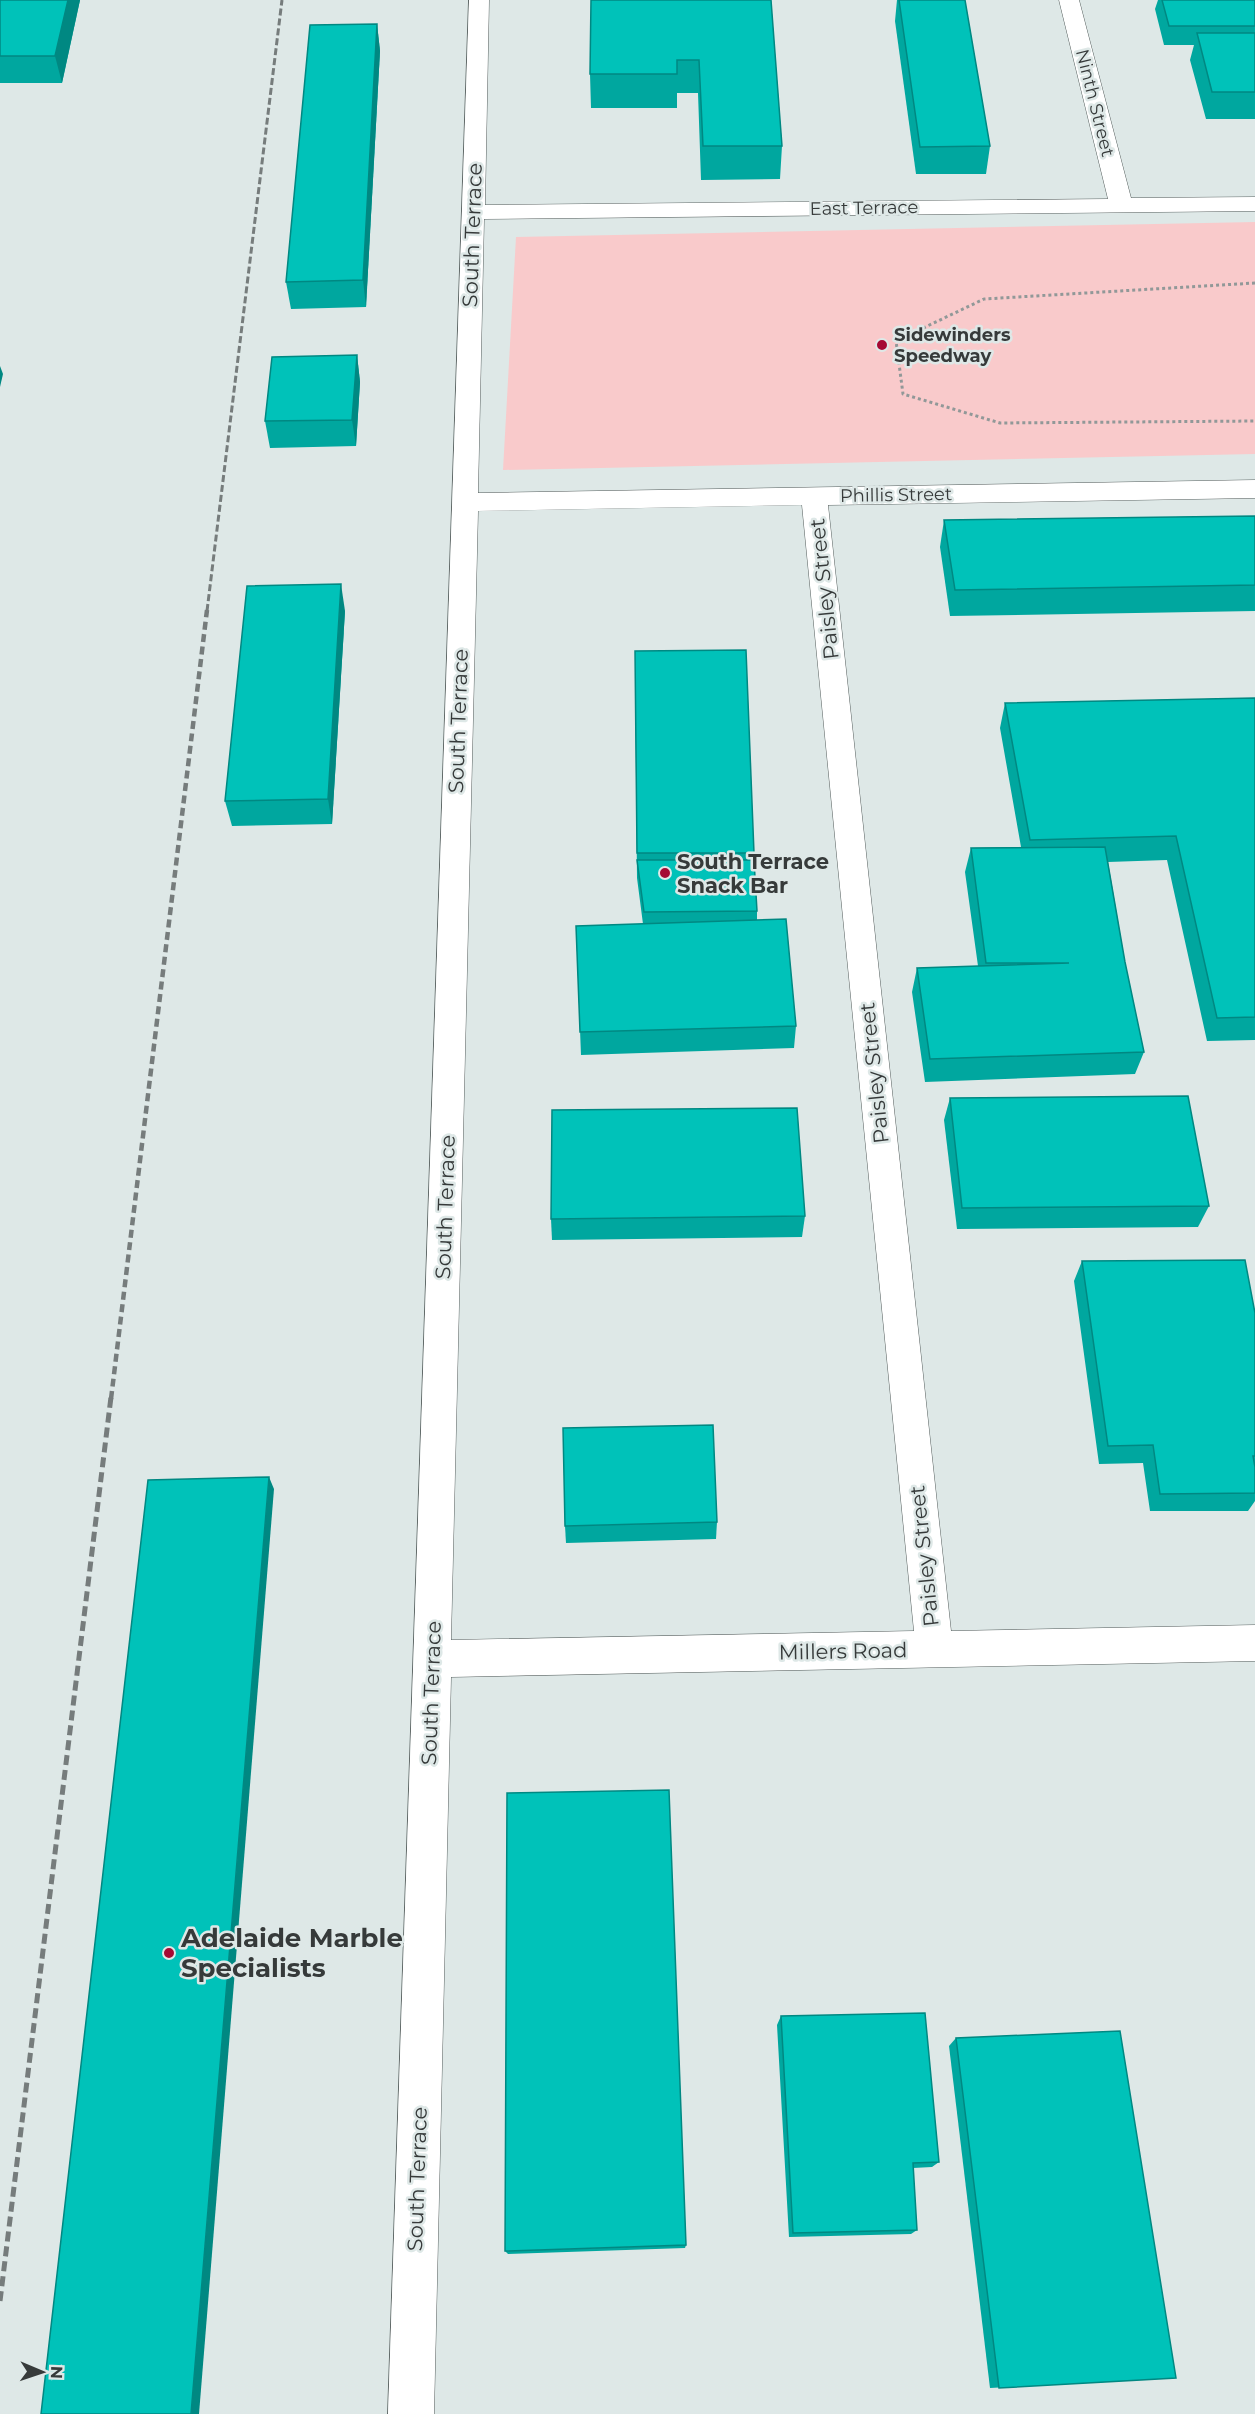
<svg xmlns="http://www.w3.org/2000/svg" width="1255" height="2414" font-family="Montserrat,sans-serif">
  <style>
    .green { fill: #f9cacb }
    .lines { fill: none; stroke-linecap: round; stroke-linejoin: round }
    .minor-casing { stroke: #555e5d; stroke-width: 1 }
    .path { stroke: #919898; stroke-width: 3; stroke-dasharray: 3 3; stroke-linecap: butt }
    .minor { fill: #fff; fill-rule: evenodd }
    .rail-far2 { stroke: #767c7c; stroke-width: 3; stroke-dasharray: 7 3; stroke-linecap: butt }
    .rail-far1 { stroke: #767c7c; stroke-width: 4.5; stroke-dasharray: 8 4.5; stroke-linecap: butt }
    .rail { stroke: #767c7c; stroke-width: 5; stroke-dasharray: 10 5; stroke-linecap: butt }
    .wall { fill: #00a79f }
    .shaded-wall { fill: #008882 }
    .building { fill: #00c2b9; stroke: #008882; stroke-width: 1.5 }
    .poi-dot { fill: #a50933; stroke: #dee8e7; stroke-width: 2 }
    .labels { text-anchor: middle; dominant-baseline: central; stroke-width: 5; stroke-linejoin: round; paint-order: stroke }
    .far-street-label { font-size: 18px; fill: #363a3a; stroke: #dee8e7 }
    .far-poi-label { font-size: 18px; font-weight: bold; fill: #363a3a; stroke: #dee8e7; text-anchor: start }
    .street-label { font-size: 21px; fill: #363a3a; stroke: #dee8e7 }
    .poi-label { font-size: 21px; font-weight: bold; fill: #363a3a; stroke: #dee8e7; text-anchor: start }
    .near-poi-label { font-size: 26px; font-weight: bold; fill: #363a3a; stroke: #dee8e7; text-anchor: start }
  </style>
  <rect width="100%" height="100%" fill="#dee8e7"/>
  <path class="green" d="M 1255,222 L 1255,454 L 503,470 L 516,237 Z"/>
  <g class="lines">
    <g class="minor-casing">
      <path id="minor" d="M 469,0 L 489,0 L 485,205 L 1108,199 L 1059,0 L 1079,0 L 1131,198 L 1255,197 L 1255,211 L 484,219 L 478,493 L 1255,480 L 1255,498 L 828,505 L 951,1631 L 1255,1625 L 1255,1661 L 451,1677 L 434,2414 L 388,2414 ZM 802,505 L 914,1631 L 451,1640 L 478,511 Z"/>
    </g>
    <path class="path" d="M 1255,283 L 984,299 L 896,341 L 903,394 L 1000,423 L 1255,421"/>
    <use href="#minor" class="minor"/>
    <path class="rail-far2" d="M 207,611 L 282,0"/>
    <path class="rail-far1" d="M 111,1399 L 207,610"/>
    <path class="rail" d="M 0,2301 L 111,1397"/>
  </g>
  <g class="wall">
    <path d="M 0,0 L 80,0 L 62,83 L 0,83 Z"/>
    <path d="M 771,0 L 782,146 L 780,179 L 701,180 L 698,93 L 677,93 L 677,108 L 591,108 L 590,74 Z"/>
    <path d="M 897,0 L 965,0 L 990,146 L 986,174 L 916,174 L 895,21 Z"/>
    <path d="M 1158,0 L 1255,0 L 1255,119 L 1206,119 L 1190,60 L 1194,45 L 1164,45 L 1155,9 Z"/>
    <path d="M 377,24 L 380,51 L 366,307 L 291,309 L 286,282 Z"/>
    <path d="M 357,355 L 360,382 L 356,446 L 270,448 L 265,421 Z"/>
    <path d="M 1255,516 L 1255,611 L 950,616 L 940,547 L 944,520 Z"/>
    <path d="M 345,611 L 332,824 L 232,826 L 225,801 Z"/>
    <path d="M 635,677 L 754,853 L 754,860 L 757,911 L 757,920 L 796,1026 L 794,1048 L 581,1055 L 576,926 L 643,924 L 637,878 Z"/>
    <path d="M 1255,698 L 1255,1040 L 1207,1041 L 1167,860 L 1108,862 L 1125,962 L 1144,1052 L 1135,1074 L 925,1082 L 912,992 L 917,968 L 978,966 L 965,872 L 971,848 L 1021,847 L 1000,728 L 1005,703 Z"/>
    <path d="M 950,1098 L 1209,1206 L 1198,1227 L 957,1229 L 944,1120 Z"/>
    <path d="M 805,1216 L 802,1237 L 552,1240 L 551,1219 Z"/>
    <path d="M 1082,1261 L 1255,1313 L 1255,1501 L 1248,1511 L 1150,1511 L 1143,1463 L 1099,1464 L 1074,1281 Z"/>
    <path d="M 717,1522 L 716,1539 L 566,1543 L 565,1526 Z"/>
    <path d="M 781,2016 L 939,2162 L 932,2167 L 913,2168 L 917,2230 L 911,2234 L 789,2237 L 777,2025 Z"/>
    <path d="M 956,2038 L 1176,2378 L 990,2388 L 949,2046 Z"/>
    <path d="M 686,2245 L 685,2248 L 508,2254 L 505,2251 Z"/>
  </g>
  <g class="shaded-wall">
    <path d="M 68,0 L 80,0 L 62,83 L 55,56 Z"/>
    <path d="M 377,24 L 380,51 L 366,307 L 363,280 Z"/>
    <path d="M 357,355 L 360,382 L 356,446 L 352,420 Z"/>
    <path d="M 0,366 L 3,374 L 0,387 Z"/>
    <path d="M 341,584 L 345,611 L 332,824 L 328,799 Z"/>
    <path d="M 269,1477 L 274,1489 L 199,2414 L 191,2414 Z"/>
  </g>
  <g class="building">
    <path d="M 0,0 L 68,0 L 55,56 L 0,56 Z"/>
    <path d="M 591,0 L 771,0 L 782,146 L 703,146 L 699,60 L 677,60 L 677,74 L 590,74 Z"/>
    <path d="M 899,0 L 965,0 L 990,146 L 920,147 Z"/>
    <path d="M 1162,0 L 1255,0 L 1255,26 L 1169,26 Z"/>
    <path d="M 377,24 L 363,280 L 286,282 L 310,25 Z"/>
    <path d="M 1197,33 L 1255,33 L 1255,92 L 1212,92 Z"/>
    <path d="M 357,355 L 352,420 L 265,421 L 272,357 Z"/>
    <path d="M 1255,516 L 1255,585 L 955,590 L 944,520 Z"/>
    <path d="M 341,584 L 328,799 L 225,801 L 247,586 Z"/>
    <path d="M 746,650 L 754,853 L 637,853 L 635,651 Z"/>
    <path d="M 1255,698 L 1255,1017 L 1217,1018 L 1176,836 L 1030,840 L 1005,703 Z"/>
    <path d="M 1105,847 L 1125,962 L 1144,1052 L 930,1059 L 917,968 L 1069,963 L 986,963 L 971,848 Z"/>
    <path d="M 637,860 L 754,860 L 757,911 L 644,912 Z"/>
    <path d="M 786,919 L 796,1026 L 580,1032 L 576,926 Z"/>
    <path d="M 1188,1096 L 1209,1206 L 962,1208 L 950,1098 Z"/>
    <path d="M 797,1108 L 805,1216 L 551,1219 L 552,1110 Z"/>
    <path d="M 1245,1260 L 1255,1313 L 1255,1456 L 1253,1456 L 1255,1467 L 1255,1493 L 1160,1494 L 1153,1445 L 1108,1446 L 1082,1261 Z"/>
    <path d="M 713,1425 L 717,1522 L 565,1526 L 563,1428 Z"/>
    <path d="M 269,1477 L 191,2414 L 41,2414 L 148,1480 Z"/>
    <path d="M 669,1790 L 686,2245 L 505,2251 L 507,1793 Z"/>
    <path d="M 925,2013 L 939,2162 L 913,2163 L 917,2230 L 793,2233 L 781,2016 Z"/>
    <path d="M 1120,2031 L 1176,2378 L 999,2388 L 956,2038 Z"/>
  </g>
  <g class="poi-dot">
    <circle cx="882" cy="345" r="6"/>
    <circle cx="665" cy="873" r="6"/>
    <circle cx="169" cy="1953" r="6"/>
  </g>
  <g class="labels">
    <g class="far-street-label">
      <text transform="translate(1095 103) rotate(76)">Ninth Street</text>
      <text transform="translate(864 208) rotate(-1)">East Terrace</text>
      <text transform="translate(896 495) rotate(-1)">Phillis Street</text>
    </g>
    <g class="far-poi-label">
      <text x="894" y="335">Sidewinders<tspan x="894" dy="21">Speedway</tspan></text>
    </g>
    <g class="street-label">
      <text transform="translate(472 235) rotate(-88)">South Terrace</text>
      <text transform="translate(824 589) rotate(-96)">Paisley Street</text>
      <text transform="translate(458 721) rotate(-88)">South Terrace</text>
      <text transform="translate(874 1073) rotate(-96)">Paisley Street</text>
      <text transform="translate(445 1207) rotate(-88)">South Terrace</text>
      <text transform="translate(924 1556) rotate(-96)">Paisley Street</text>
      <text transform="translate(843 1651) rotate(-1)">Millers Road</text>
      <text transform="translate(431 1693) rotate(-88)">South Terrace</text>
      <text transform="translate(417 2179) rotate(-88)">South Terrace</text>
    </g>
    <g class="poi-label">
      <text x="677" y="861">South Terrace<tspan x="677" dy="24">Snack Bar</tspan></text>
    </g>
    <g class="near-poi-label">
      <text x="181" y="1938">Adelaide Marble<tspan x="181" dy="30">Specialists</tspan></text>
    </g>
  </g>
  <g transform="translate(42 2372) rotate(92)" stroke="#dee8e7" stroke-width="4.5" paint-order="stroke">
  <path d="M0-4.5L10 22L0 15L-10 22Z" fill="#363a3a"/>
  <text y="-9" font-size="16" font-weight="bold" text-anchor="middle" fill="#363a3a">N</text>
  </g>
</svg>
